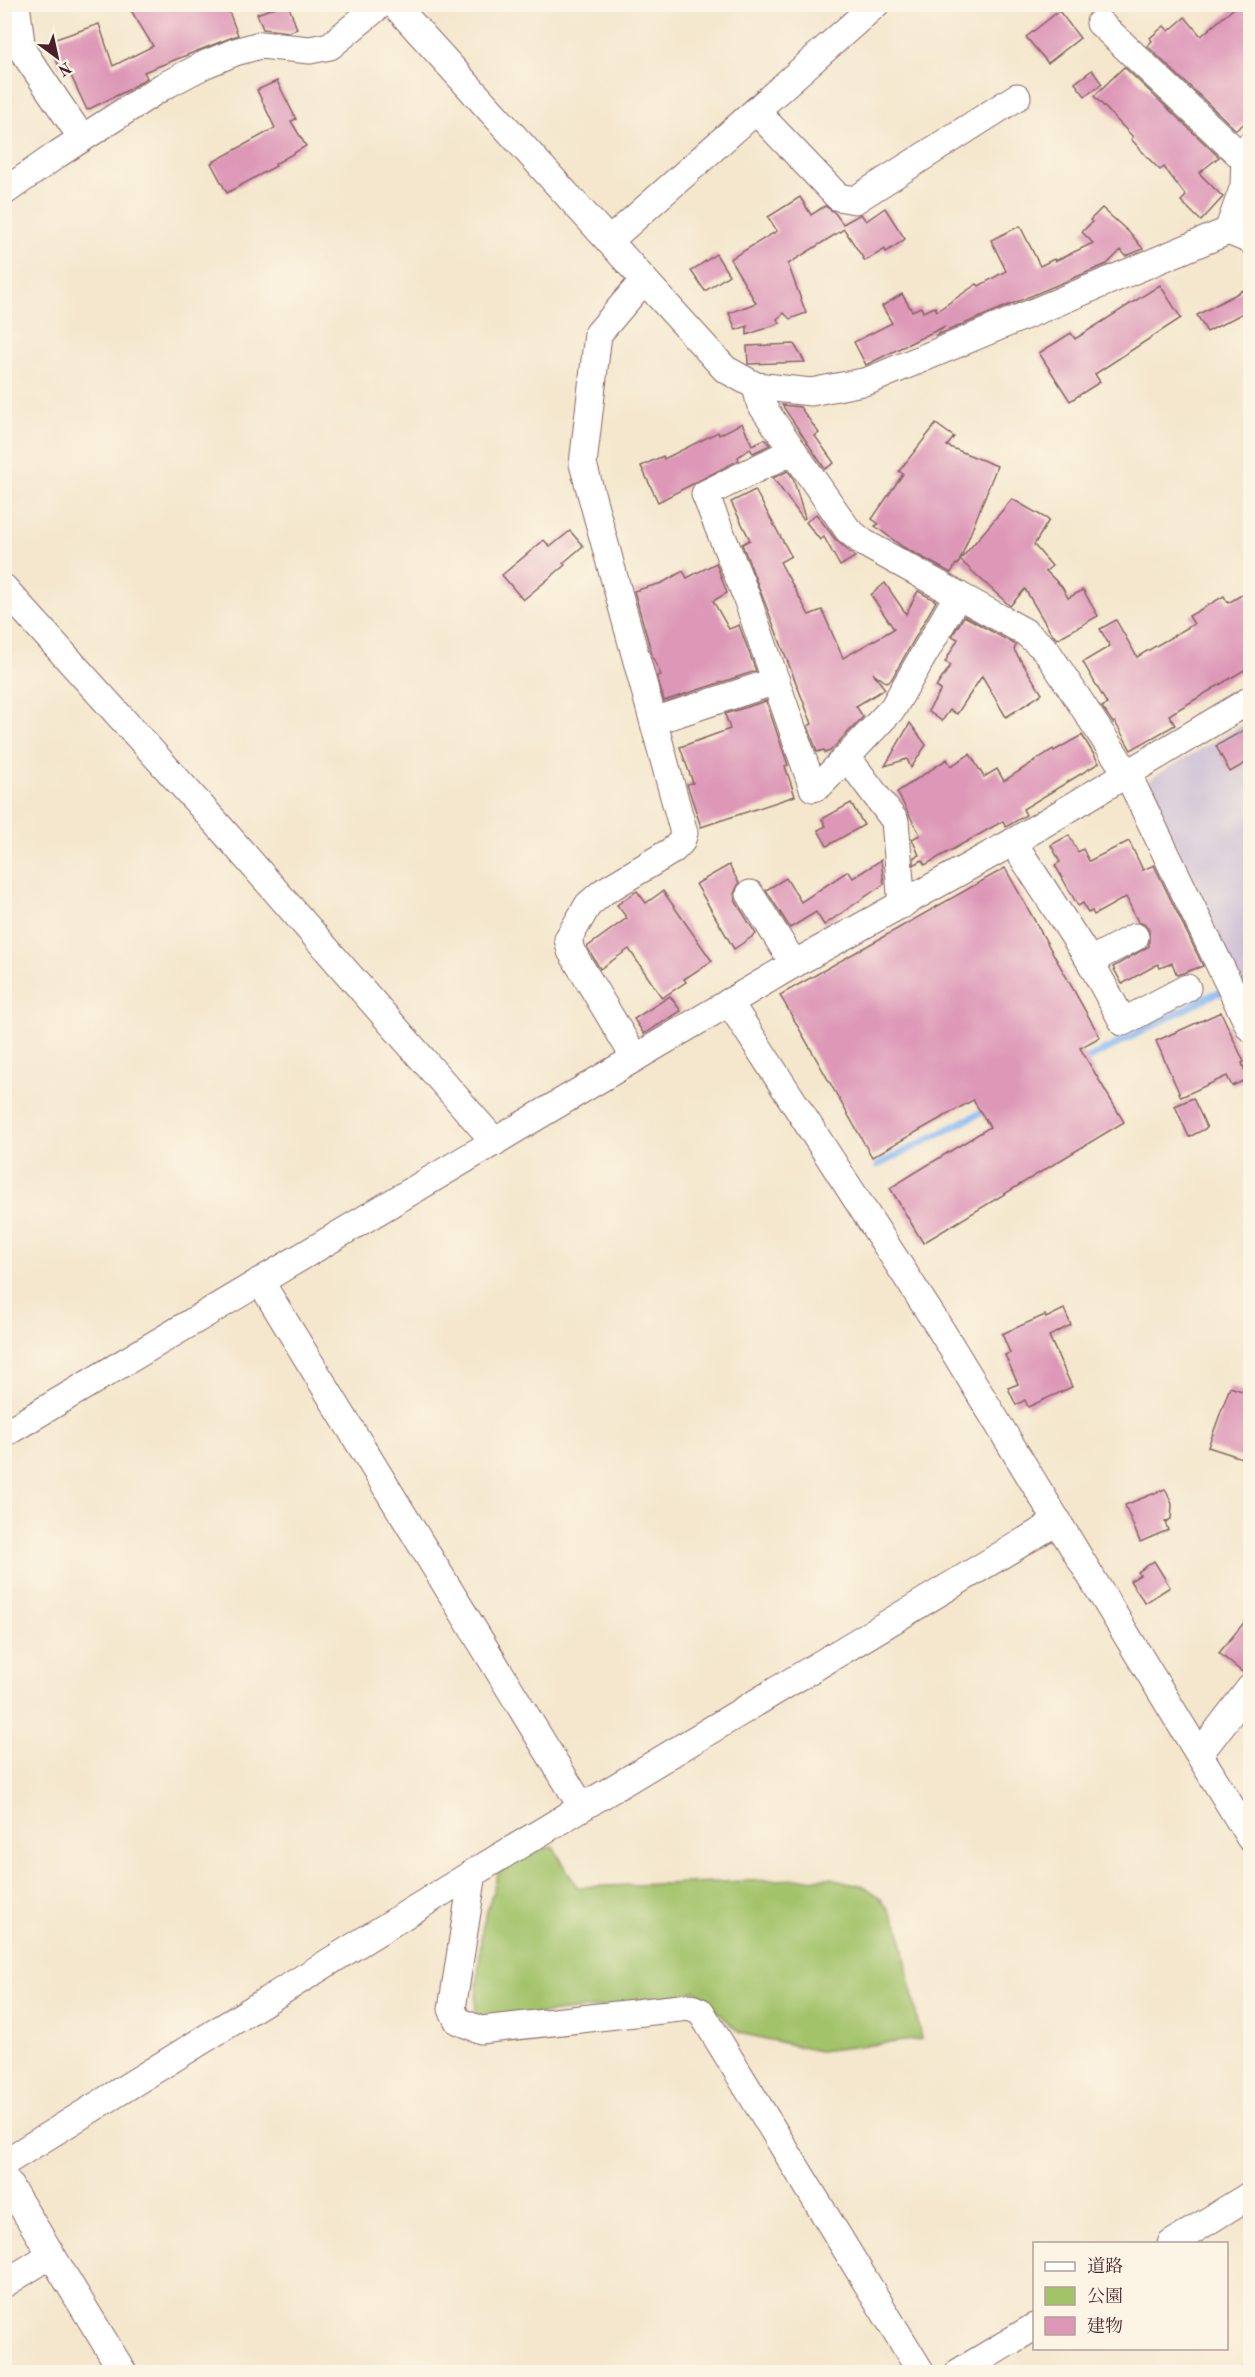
<svg xmlns="http://www.w3.org/2000/svg" width="1255" height="2377" font-family="'Old Standard TT','Noto Serif JP',serif">
  <style>
    .industrial { fill: #ccbed4 }
    .green { fill: #a3c36b; stroke: #76714b; stroke-width: 1.5 }
    .lines { fill: none; stroke-linecap: round; stroke-linejoin: round }
    .stream { stroke: #88baf5; stroke-width: 7 }
    .building { fill: #dd97b7 }
    .minor-casing { stroke: #866564; stroke-width: 29 }
    .minor { stroke: #fff; stroke-width: 27 }
  </style>
  <rect width="100%" height="100%" fill="#fcf5e5"/>
  <filter id="ink" filterUnits="userSpaceOnUse"><feTurbulence type="fractalNoise" baseFrequency=".0167" numOctaves="2"/><feDisplacementMap in="SourceGraphic" scale="12" xChannelSelector="R" yChannelSelector="G"/><feConvolveMatrix kernelMatrix="1 2 1 2 8 2 1 2 1" color-interpolation-filters="sRGB"/></filter>
  <filter id="wash" filterUnits="userSpaceOnUse"><feTurbulence type="fractalNoise" baseFrequency=".008" numOctaves="4" result="noise"/><feDisplacementMap in="SourceGraphic" scale="24" xChannelSelector="R" yChannelSelector="G"/><feGaussianBlur stdDeviation="1.35" result="paint"/><feColorMatrix in="noise" values="0 0 0 0 0 0 0 0 0 0 0 0 0 0 0 0 0 1.4 0 .05"/><feComposite in="paint" operator="in"/></filter>
  <g filter="url(#wash)">
    <rect width="100%" height="100%" fill="#f4e7cd"/>
    <path class="industrial" d="M 1250,721 L 1250,1005 L 1149,788 L 1151,779 L 1163,771 Z"/>
    <path class="green" d="M 553,1847 L 577,1887 L 830,1878 L 864,1886 L 881,1899 L 899,1926 L 921,2039 L 819,2051 L 740,2033 L 695,1990 L 667,2000 L 482,2020 L 475,2012 L 482,1929 L 498,1873 L 538,1849 Z"/>
    <g class="lines">
      <g class="stream">
        <path d="M 1238,987 L 1250,983"/>
        <path d="M 1078,1064 L 1214,994 L 1227,991"/>
        <path d="M 878,1165 L 988,1109"/>
      </g>
    </g>
    <g id="blocks">
      <g class="building">
        <path d="M 127,4 L 226,4 L 238,35 L 144,72 L 147,78 L 128,90 L 87,110 L 66,65 L 59,67 L 50,41 L 99,24 L 113,66 L 153,46 Z"/>
        <path d="M 284,4 L 288,4 L 297,29 L 289,32 L 263,29 L 257,14 Z"/>
        <path d="M 1239,4 L 1251,4 L 1251,118 L 1236,130 L 1147,46 L 1152,41 L 1150,38 L 1164,26 L 1169,31 L 1185,17 L 1201,36 Z"/>
        <path d="M 1059,11 L 1080,38 L 1048,63 L 1026,37 Z"/>
        <path d="M 1124,67 L 1219,157 L 1199,173 L 1223,197 L 1201,221 L 1181,201 L 1186,196 L 1164,167 L 1160,170 L 1149,159 L 1131,139 L 1133,137 L 1094,96 Z"/>
        <path d="M 1092,70 L 1102,84 L 1085,96 L 1075,83 Z"/>
        <path d="M 277,81 L 296,119 L 291,121 L 306,146 L 275,164 L 276,166 L 227,193 L 211,163 L 275,128 L 257,90 Z"/>
        <path d="M 800,197 L 811,215 L 825,206 L 835,213 L 843,224 L 861,214 L 866,221 L 885,208 L 905,239 L 886,252 L 885,249 L 865,261 L 844,229 L 788,264 L 806,313 L 790,319 L 784,313 L 777,319 L 780,323 L 747,335 L 747,326 L 736,330 L 729,313 L 756,303 L 730,259 L 777,231 L 768,217 Z"/>
        <path d="M 1102,208 L 1132,235 L 1143,249 L 1126,256 L 1121,250 L 1107,264 L 935,336 L 945,326 L 866,365 L 854,342 L 892,323 L 882,306 L 902,294 L 912,311 L 921,307 L 923,312 L 935,307 L 937,311 L 977,284 L 979,286 L 1006,271 L 991,240 L 1020,226 L 1040,266 L 1054,259 L 1055,261 L 1093,243 L 1082,232 L 1092,222 L 1090,220 Z"/>
        <path d="M 716,254 L 729,275 L 705,291 L 691,271 Z"/>
        <path d="M 1160,285 L 1181,318 L 1095,374 L 1100,382 L 1070,401 L 1039,353 L 1071,333 L 1075,339 Z"/>
        <path d="M 1251,286 L 1251,309 L 1207,332 L 1197,315 Z"/>
        <path d="M 794,344 L 805,362 L 748,364 L 747,346 Z"/>
        <path d="M 782,405 L 800,407 L 819,433 L 815,436 L 834,463 L 825,469 Z"/>
        <path d="M 742,423 L 752,445 L 765,439 L 770,445 L 753,453 L 750,449 L 738,457 L 739,460 L 658,502 L 641,466 L 663,456 L 664,459 L 718,432 L 719,435 Z"/>
        <path d="M 936,424 L 954,437 L 947,446 L 997,466 L 958,565 L 956,564 L 951,573 L 903,547 L 875,526 L 879,524 L 872,519 L 903,474 L 899,471 Z"/>
        <path d="M 788,471 L 793,478 L 805,518 L 803,519 L 773,478 Z"/>
        <path d="M 755,490 L 791,556 L 780,562 L 809,615 L 822,610 L 843,658 L 894,629 L 871,595 L 885,583 L 906,614 L 918,591 L 936,601 L 891,680 L 886,682 L 873,673 L 885,689 L 856,706 L 863,717 L 830,751 L 825,753 L 824,750 L 817,752 L 808,726 L 812,724 L 742,544 L 750,540 L 731,502 Z"/>
        <path d="M 1012,499 L 1049,520 L 1034,545 L 1052,566 L 1046,571 L 1062,587 L 1068,598 L 1083,590 L 1098,616 L 1057,639 L 1051,633 L 1025,589 L 1010,606 L 960,560 Z"/>
        <path d="M 816,514 L 835,539 L 855,557 L 840,566 L 824,537 L 820,540 L 806,522 Z"/>
        <path d="M 570,531 L 583,546 L 563,563 L 565,565 L 523,600 L 502,575 L 544,540 L 550,547 Z"/>
        <path d="M 716,563 L 727,593 L 713,601 L 729,629 L 739,625 L 756,671 L 664,701 L 657,676 L 661,675 L 653,658 L 634,591 L 662,583 L 683,571 L 687,578 Z"/>
        <path d="M 1245,593 L 1251,602 L 1251,666 L 1169,715 L 1175,725 L 1131,750 L 1115,722 L 1113,723 L 1102,707 L 1107,704 L 1083,662 L 1110,646 L 1100,629 L 1116,620 L 1137,657 L 1194,624 L 1189,616 L 1224,596 L 1228,603 Z"/>
        <path d="M 964,616 L 1016,645 L 1014,650 L 1042,694 L 1006,717 L 982,676 L 957,714 L 950,710 L 942,721 L 928,711 L 941,690 L 936,687 L 951,665 L 945,662 L 958,639 L 952,636 Z"/>
        <path d="M 766,701 L 788,765 L 785,766 L 795,796 L 701,827 L 687,784 L 693,783 L 680,747 L 730,729 L 725,714 Z"/>
        <path d="M 910,723 L 926,745 L 911,768 L 907,759 L 885,766 Z"/>
        <path d="M 1251,726 L 1251,760 L 1230,772 L 1216,746 Z"/>
        <path d="M 1082,735 L 1099,763 L 1023,809 L 1026,815 L 1006,827 L 1003,821 L 925,865 L 922,860 L 914,865 L 914,857 L 919,855 L 912,839 L 920,835 L 897,792 L 947,759 L 951,766 L 970,754 L 984,777 L 997,769 L 1004,781 L 1053,749 L 1054,751 Z"/>
        <path d="M 851,803 L 864,825 L 827,846 L 818,830 L 826,826 L 822,819 Z"/>
        <path d="M 1069,835 L 1078,852 L 1083,849 L 1089,861 L 1129,841 L 1143,870 L 1154,865 L 1203,966 L 1177,975 L 1172,963 L 1160,968 L 1158,964 L 1122,984 L 1113,967 L 1149,946 L 1149,930 L 1144,924 L 1138,922 L 1126,897 L 1094,915 L 1092,911 L 1088,913 L 1083,903 L 1078,906 L 1055,865 L 1060,862 L 1051,845 Z"/>
        <path d="M 881,860 L 884,884 L 824,925 L 816,912 L 790,928 L 766,890 L 786,878 L 801,902 L 848,871 L 853,878 Z"/>
        <path d="M 729,865 L 739,883 L 734,894 L 736,902 L 756,934 L 734,949 L 696,884 Z"/>
        <path d="M 1005,868 L 1100,1037 L 1080,1048 L 1124,1122 L 923,1243 L 890,1188 L 990,1127 L 973,1100 L 872,1157 L 780,995 Z"/>
        <path d="M 637,891 L 646,903 L 663,891 L 712,961 L 684,979 L 686,982 L 662,998 L 629,949 L 600,969 L 587,947 L 627,918 L 617,905 Z"/>
        <path d="M 670,996 L 681,1011 L 644,1034 L 634,1019 Z"/>
        <path d="M 1221,1012 L 1244,1062 L 1242,1063 L 1248,1079 L 1232,1086 L 1227,1076 L 1181,1097 L 1156,1041 Z"/>
        <path d="M 1193,1098 L 1207,1128 L 1189,1137 L 1175,1106 Z"/>
        <path d="M 1064,1309 L 1071,1325 L 1049,1336 L 1072,1387 L 1028,1407 L 1025,1400 L 1016,1405 L 1008,1388 L 1018,1384 L 1005,1355 L 1010,1353 L 1002,1334 L 1045,1315 L 1046,1318 Z"/>
        <path d="M 1230,1387 L 1251,1394 L 1251,1461 L 1208,1447 Z"/>
        <path d="M 1165,1489 L 1172,1504 L 1171,1519 L 1165,1522 L 1168,1530 L 1140,1542 L 1125,1505 Z"/>
        <path d="M 1154,1561 L 1170,1587 L 1145,1603 L 1130,1581 L 1140,1575 L 1138,1572 Z"/>
        <path d="M 1251,1614 L 1251,1662 L 1242,1672 L 1219,1653 Z"/>
      </g>
    </g>
  </g>
  <g filter="url(#ink)">
    <use href="#blocks" fill-opacity="0" stroke="#866564" stroke-width="1.5"/>
    <g class="lines">
      <g class="minor-casing">
        <g id="minor">
          <path d="M 16,4 L 22,50 L 82,138"/>
          <path d="M 394,4 L 725,369 L 756,386 L 811,392 L 868,381 L 1228,231 L 1244,186 L 1245,151 L 1250,145"/>
          <path d="M 1100,23 L 1245,160"/>
          <path d="M 756,111 L 838,197 L 855,200 L 1017,97"/>
          <path d="M 4,192 L 58,154 L 162,87 L 206,64 L 235,52 L 260,45 L 310,50 L 330,46 L 381,4"/>
          <path d="M 1228,231 L 1250,240"/>
          <path d="M 609,241 L 876,4"/>
          <path d="M 756,386 L 760,403 L 848,530 L 864,543 L 1025,632 L 1046,650 L 1128,775 L 1250,1028"/>
          <path d="M 793,451 L 705,494 L 745,593 L 813,788 L 820,785 L 893,708 L 958,595"/>
          <path d="M 4,588 L 219,826 L 495,1142"/>
          <path d="M 654,721 L 776,681"/>
          <path d="M 847,757 L 895,821 L 902,905"/>
          <path d="M 1013,842 L 1090,961 L 1123,1022 L 1187,988"/>
          <path d="M 750,894 L 794,964"/>
          <path d="M 1090,961 L 1135,937"/>
          <path d="M 729,1002 L 941,1330 L 1250,1838"/>
          <path d="M 635,1058 L 571,951 L 568,939 L 588,905 L 603,892 L 673,850 L 681,842 L 684,833 L 583,464 L 598,334 L 644,280"/>
          <path d="M 260,1281 L 582,1807"/>
          <path d="M 4,1434 L 635,1058 L 794,964 L 1013,842 L 1250,700"/>
          <path d="M 1200,1753 L 1250,1688"/>
          <path d="M 473,1873 L 452,2009 L 458,2021 L 481,2030 L 689,2007 L 701,2012 L 921,2372"/>
          <path d="M 4,2163 L 473,1873 L 1058,1521"/>
          <path d="M 4,2177 L 123,2372"/>
          <path d="M 1171,2244 L 1250,2195"/>
          <path d="M 4,2284 L 51,2255"/>
          <path d="M 959,2372 L 1034,2327"/>
        </g>
      </g>
      <use href="#minor" class="minor"/>
    </g>
  </g>
  <rect width="1255" height="2377" fill="none" stroke="#fcf5e5" stroke-width="24"/>
  <rect x="1033" y="2242" width="195" height="108" fill="#fcf5e5" stroke="#b59f9b" stroke-width="1.5"/>
  <rect x="1045" y="2262" width="30" height="9" fill="#ffffff" stroke="#b59f9b" stroke-width="1.5"/>
  <text x="1087" y="2272" font-size="18" fill="#4a1f2b">道路</text>
  <rect x="1045" y="2287" width="30" height="18" fill="#a3c36b" stroke="#b59f9b" stroke-width="1.5"/>
  <text x="1087" y="2302" font-size="18" fill="#4a1f2b">公園</text>
  <rect x="1045" y="2317" width="30" height="18" fill="#dd97b7" stroke="#b59f9b" stroke-width="1.5"/>
  <text x="1087" y="2332" font-size="18" fill="#4a1f2b">建物</text>
  <g transform="translate(57 57) rotate(147)" stroke="#fcf5e5" stroke-width="4.5" paint-order="stroke">
  <path d="M0-4.5L10 22L0 15L-10 22Z" fill="#4a1f2b"/>
  <text y="-9" font-size="16" font-weight="bold" text-anchor="middle" fill="#4a1f2b">N</text>
  </g>
</svg>
